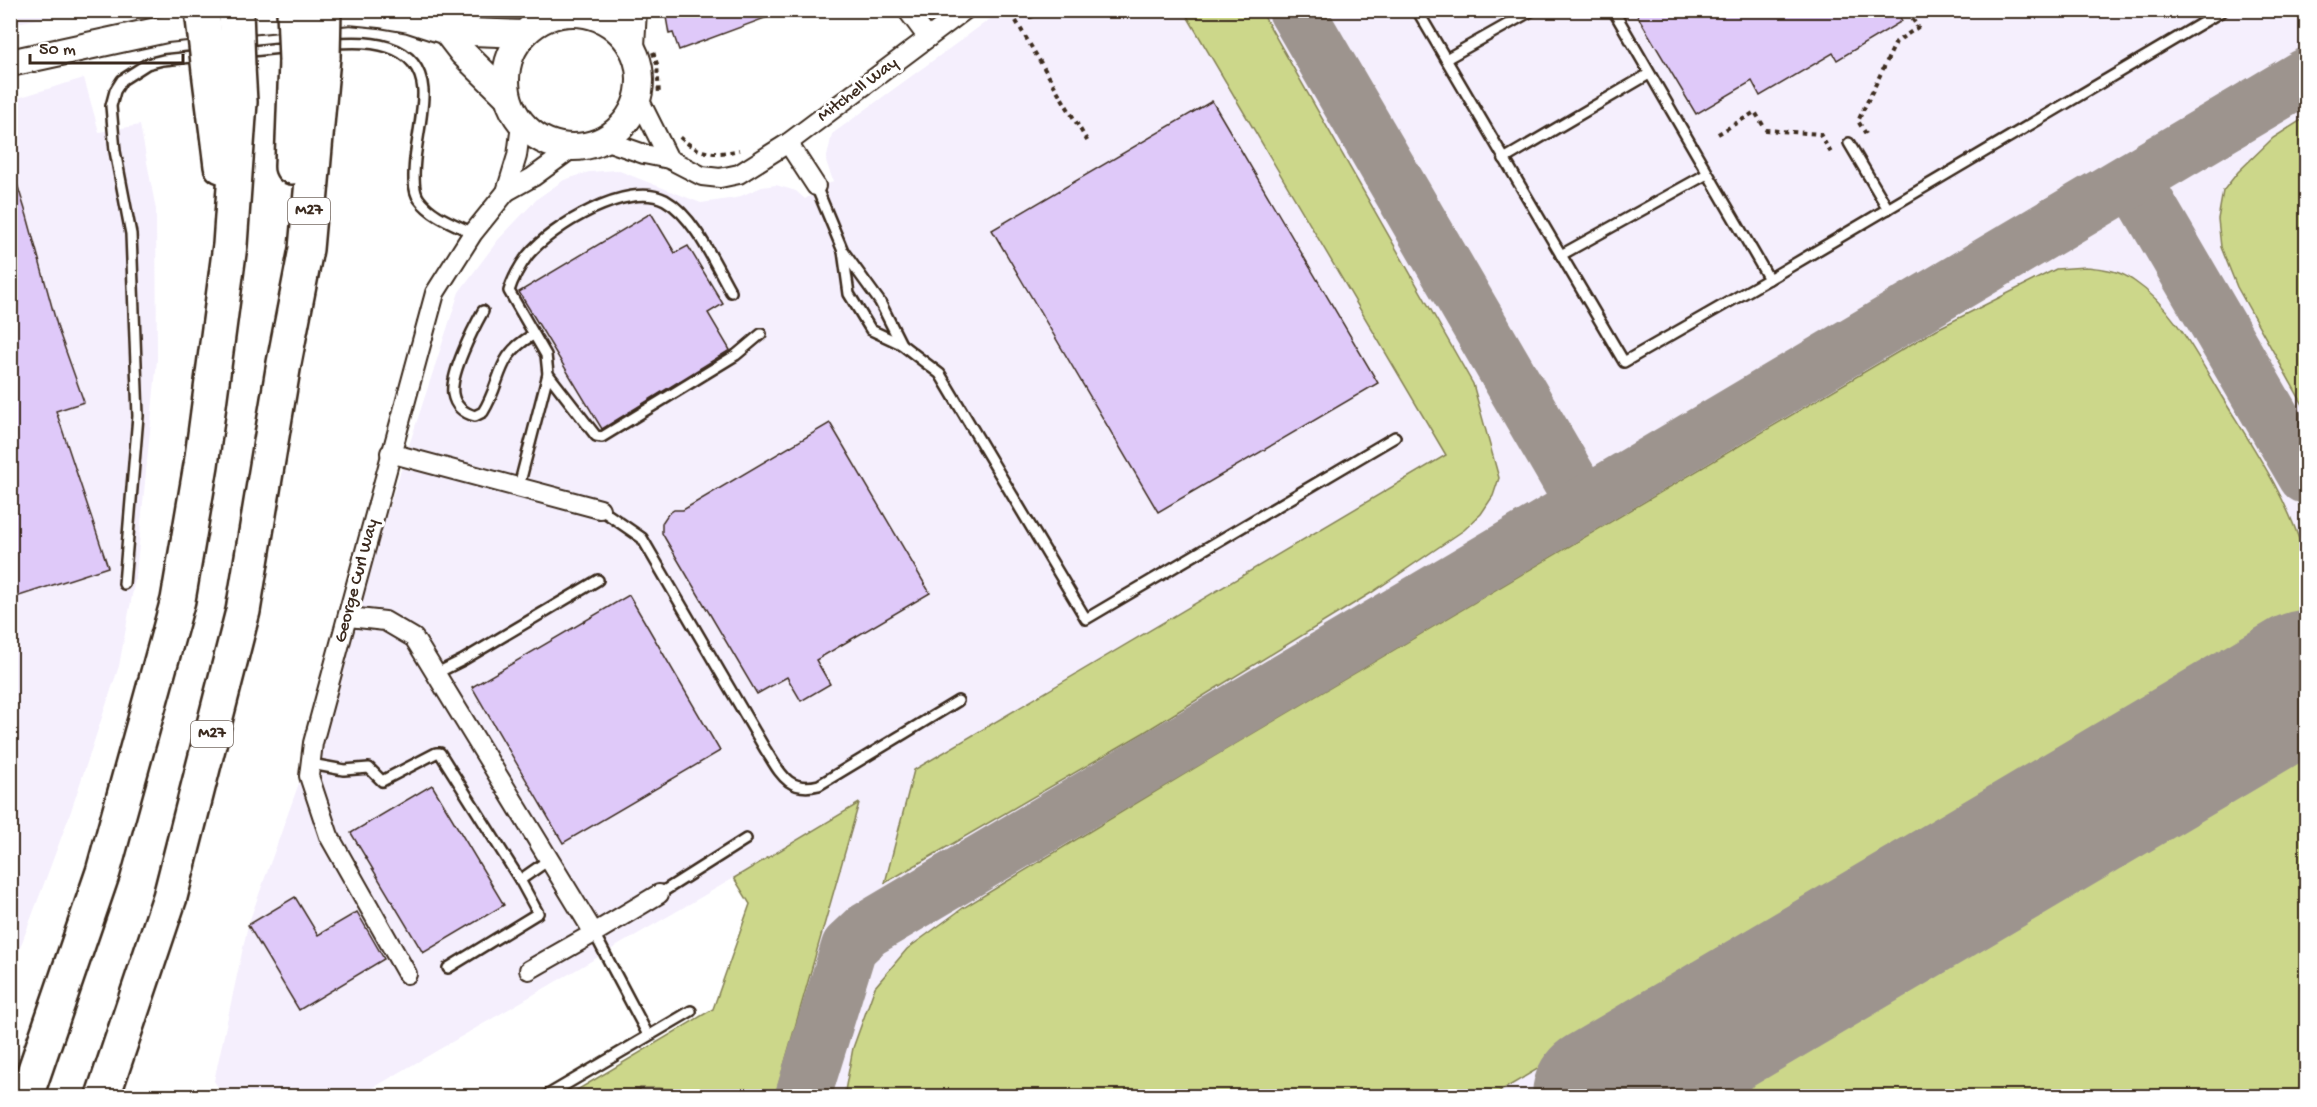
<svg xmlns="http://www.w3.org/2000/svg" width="2317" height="1107" font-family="'Gochi Hand',sans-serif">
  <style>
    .built { fill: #f5effd }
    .green { fill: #ccd78a; stroke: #848054; stroke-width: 1.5 }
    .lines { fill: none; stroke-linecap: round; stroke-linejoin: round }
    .taxiway { stroke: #9d948e; stroke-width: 56 }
    .runway { stroke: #9d948e; stroke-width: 138 }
    .building { fill: #dfc9f9; stroke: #3b2a1e; stroke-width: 1.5 }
    .lane-casing { stroke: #3b2a1e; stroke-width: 14 }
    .street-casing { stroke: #3b2a1e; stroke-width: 22 }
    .secondary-casing { stroke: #3b2a1e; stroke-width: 30 }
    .highway-casing { stroke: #3b2a1e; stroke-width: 38 }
    .path { stroke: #3b2a1e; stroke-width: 4; stroke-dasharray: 4.5 4.5; stroke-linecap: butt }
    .lane { stroke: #fff; stroke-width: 9 }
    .street { stroke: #fff; stroke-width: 18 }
    .secondary { stroke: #fff; stroke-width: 26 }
    .highway { stroke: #fff; stroke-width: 33 }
    .highway-bridge-casing { stroke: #3b2a1e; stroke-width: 38; stroke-linecap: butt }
    .highway-bridge { stroke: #fff; stroke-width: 33 }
    .labels { text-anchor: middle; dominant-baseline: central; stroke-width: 6; stroke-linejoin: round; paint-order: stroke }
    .shield { fill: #fff; stroke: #766a62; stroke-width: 1.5 }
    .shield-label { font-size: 16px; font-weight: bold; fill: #3b2a1e }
    .street-label { font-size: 18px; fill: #3b2a1e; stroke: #fff }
  </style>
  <rect width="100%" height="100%" fill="#fff"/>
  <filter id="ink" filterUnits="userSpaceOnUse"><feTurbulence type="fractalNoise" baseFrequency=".0167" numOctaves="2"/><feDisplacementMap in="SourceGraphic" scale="12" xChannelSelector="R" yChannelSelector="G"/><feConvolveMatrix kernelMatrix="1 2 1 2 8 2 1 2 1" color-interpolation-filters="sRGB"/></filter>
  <g filter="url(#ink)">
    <g class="built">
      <path d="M 11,10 L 80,10 L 80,11 L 11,24 Z"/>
      <path d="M 1001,11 L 2306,11 L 2306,1096 L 567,1096 L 714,1009 L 750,904 L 734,878 L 359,1096 L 224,1096 L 214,1081 L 248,925 L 299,783 L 459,292 L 498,240 L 538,198 L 564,180 L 589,172 L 617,170 L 701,203 L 736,198 L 762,187 L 776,185 L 796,191 L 805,199 L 833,181 L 826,161 L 832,134 Z"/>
      <path d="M 84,78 L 99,132 L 140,125 L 156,210 L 157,360 L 136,574 L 119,666 L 70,814 L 11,972 L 11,100 Z"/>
    </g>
    <g class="green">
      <path d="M 1184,11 L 1261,11 L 1473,384 L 1499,478 L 1493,496 L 1481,514 L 1464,530 L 1371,593 L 1143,733 L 885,883 L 914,770 L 1446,455 Z"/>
      <path d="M 2306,117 L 2306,410 L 2237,287 L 2221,247 L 2218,219 L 2223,191 L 2238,172 L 2273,138 Z"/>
      <path d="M 2086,267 C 2104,269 2119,270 2134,281 C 2174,308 2197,356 2222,397 C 2252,446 2286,495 2303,551 C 2309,571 2307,594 2306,615 L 1492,1096 L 844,1096 L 853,1048 L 875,987 L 907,949 L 963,908 L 1211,758 L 1937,329 L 2056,269 Z"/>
      <path d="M 2306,744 L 2306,1096 L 1710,1096 Z"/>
      <path d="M 859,803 L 777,1090 L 772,1096 L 724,1096 L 658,1088 L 640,1088 L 639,1096 L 567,1096 L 713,1009 L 750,904 L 734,878 Z"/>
    </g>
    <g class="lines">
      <g class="taxiway">
        <path d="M 1296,10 L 1583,503"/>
        <path d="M 2133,179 L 2306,476"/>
        <path d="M 803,1096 L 849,947 L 867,930 L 2306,76"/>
      </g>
      <path class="runway" d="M 1601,1096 L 2306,679"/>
    </g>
    <g class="building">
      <path d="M 681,10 L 781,10 L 781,12 L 679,50 L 673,33 L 669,34 L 666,17 Z"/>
      <path d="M 1634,10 L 1896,10 L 1902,21 L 1837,60 L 1833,53 L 1760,96 L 1752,81 L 1696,114 Z"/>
      <path d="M 1212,101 L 1378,383 L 1158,512 L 992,230 Z"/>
      <path d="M 14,174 L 27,216 L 58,329 L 84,402 L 56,411 L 108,567 L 10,599 L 10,175 Z"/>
      <path d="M 651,213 L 675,253 L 688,246 L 723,304 L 708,313 L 730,350 L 602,429 L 519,292 Z"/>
      <path d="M 830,423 L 930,593 L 816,660 L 830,684 L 801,701 L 787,677 L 757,694 L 666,540 L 662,533 L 662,523 L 668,514 L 674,510 L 683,510 Z"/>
      <path d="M 629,595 L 720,751 L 563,843 L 472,687 Z"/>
      <path d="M 432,785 L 504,905 L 423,953 L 351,833 Z"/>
      <path d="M 295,897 L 318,935 L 357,912 L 384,959 L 299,1010 L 248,925 Z"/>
    </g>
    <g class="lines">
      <g class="lane-casing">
        <g id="lane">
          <path d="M 1029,10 L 1030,12"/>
          <path d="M 1417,10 L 1624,362 L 1769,279 L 2224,10"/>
          <path d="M 1613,10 L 1769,279"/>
          <path d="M 329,44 C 366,40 419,41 423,90 C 424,109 417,140 415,159 C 414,170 412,190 419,199 C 432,217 455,224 473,233"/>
          <path d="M 242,52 L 291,47"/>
          <path d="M 1446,59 L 1533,10"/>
          <path d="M 1849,143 L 1888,209"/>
          <path d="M 1504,159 L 1649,74"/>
          <path d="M 816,186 L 843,251 L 880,302 L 901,344"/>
          <path d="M 843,251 L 849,294 L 871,330 L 901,344 L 940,374 L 1086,619 L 1395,437"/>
          <path d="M 1561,255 L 1707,174"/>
          <path d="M 483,311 C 473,329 450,374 453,394 C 455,406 464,413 475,416 L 483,412 C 503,380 495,356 533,335"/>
          <path d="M 548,374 L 596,436 L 602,437 L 736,355 L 761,334"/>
          <path d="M 519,486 L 548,374 L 546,355 L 509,291 C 513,278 519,267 528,255 C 551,227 628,180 665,200 C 694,216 715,264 731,292"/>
          <path d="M 600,509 L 642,538 L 765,749 C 780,772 787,793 819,785 L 958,701"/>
          <path d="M 124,584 L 138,416 L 131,234 L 115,151 L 111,106 L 115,91 L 122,80 L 147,64 L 163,60 L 202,56"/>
          <path d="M 435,674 L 463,660 L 598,580"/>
          <path d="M 311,764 L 344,770 L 369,768 L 382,781 L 436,753 L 440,753 L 520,880 L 538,913 L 448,968"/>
          <path d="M 520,880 L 550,859"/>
          <path d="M 659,894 L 746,839"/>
          <path d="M 594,933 L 648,1035"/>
          <path d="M 546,1096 L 691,1011"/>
        </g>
      </g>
      <g class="street-casing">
        <g id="street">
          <path d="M 907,10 L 928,38"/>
          <path d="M 638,97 L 669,159"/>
          <path d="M 604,140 L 644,154 L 669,159 L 702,176 L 720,178 L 739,174 L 788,143 L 965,10"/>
          <path d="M 788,143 L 816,186"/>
          <path d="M 506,192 L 533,177 L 574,147"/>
          <path d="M 390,453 L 600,509"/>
          <path d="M 349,617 L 385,621 L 414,638 L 594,933 L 659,894"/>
          <path d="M 529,970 L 594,933"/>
          <path d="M 407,974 L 329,836 L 309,776 L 313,743 L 435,293 L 473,233 L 506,192 L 517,156 L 521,124"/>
        </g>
      </g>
      <g class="secondary-casing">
        <g id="secondary">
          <circle cx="573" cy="80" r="67"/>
          <path d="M 446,31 L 463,53 L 507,96"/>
          <path d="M 631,46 L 633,10"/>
          <path d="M 10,63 L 166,29 L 350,11 L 380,14 L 409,19 L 446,31 L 523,34"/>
        </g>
      </g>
      <g class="highway-casing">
        <g id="highway">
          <path d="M 209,71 L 221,166"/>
          <path d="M 292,167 L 296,61"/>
          <path d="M 26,1096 L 103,872 L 178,600 L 201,465 L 230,245 L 240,102 L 238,67"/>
          <path d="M 103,1096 L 170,897 L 243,611 L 284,363 L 306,249 L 323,57"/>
        </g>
      </g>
      <g class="path">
        <path d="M 1016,21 L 1089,144"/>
        <path d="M 653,52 L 657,64 L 659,95"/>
        <path d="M 1718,134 L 1755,112 L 1766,130 L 1820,134 L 1831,153"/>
        <path d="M 1866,134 L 1858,121 L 1896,42 L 1918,27 L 1909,14 L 1915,10"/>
        <path d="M 680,137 C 698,154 714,156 739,150"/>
      </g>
      <use href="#lane" class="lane"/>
      <use href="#street" class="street"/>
      <use href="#secondary" class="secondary"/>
      <use href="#highway" class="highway"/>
      <g class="highway-bridge-casing">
        <g id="highway-bridge">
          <path d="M 202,10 L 209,71"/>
          <path d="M 236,10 L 238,67"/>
          <path d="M 294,10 L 296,61"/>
          <path d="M 323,57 L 324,10"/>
        </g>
      </g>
      <use href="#highway-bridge" class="highway-bridge"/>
    </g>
  </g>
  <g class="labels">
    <g class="shield">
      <rect x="288" y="198" width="42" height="26" rx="4.5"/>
      <rect x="191" y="721" width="42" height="26" rx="4.5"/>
    </g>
    <g class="shield-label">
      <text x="309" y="211">M27</text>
      <text x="212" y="734">M27</text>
    </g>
    <g class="street-label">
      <text transform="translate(858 90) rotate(-37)">Mitchell Way</text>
      <text transform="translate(357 581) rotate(-75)">George Curl Way</text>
    </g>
  </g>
  <rect width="2317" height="1107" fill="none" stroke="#fff" stroke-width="36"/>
  <rect x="18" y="18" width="2281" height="1071" fill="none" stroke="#3b2a1e" stroke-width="2" filter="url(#ink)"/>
  <path d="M30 54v9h153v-9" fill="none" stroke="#3b2a1e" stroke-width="3"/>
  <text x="39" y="54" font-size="18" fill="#3b2a1e" stroke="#ffffff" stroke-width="4.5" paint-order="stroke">50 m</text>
</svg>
